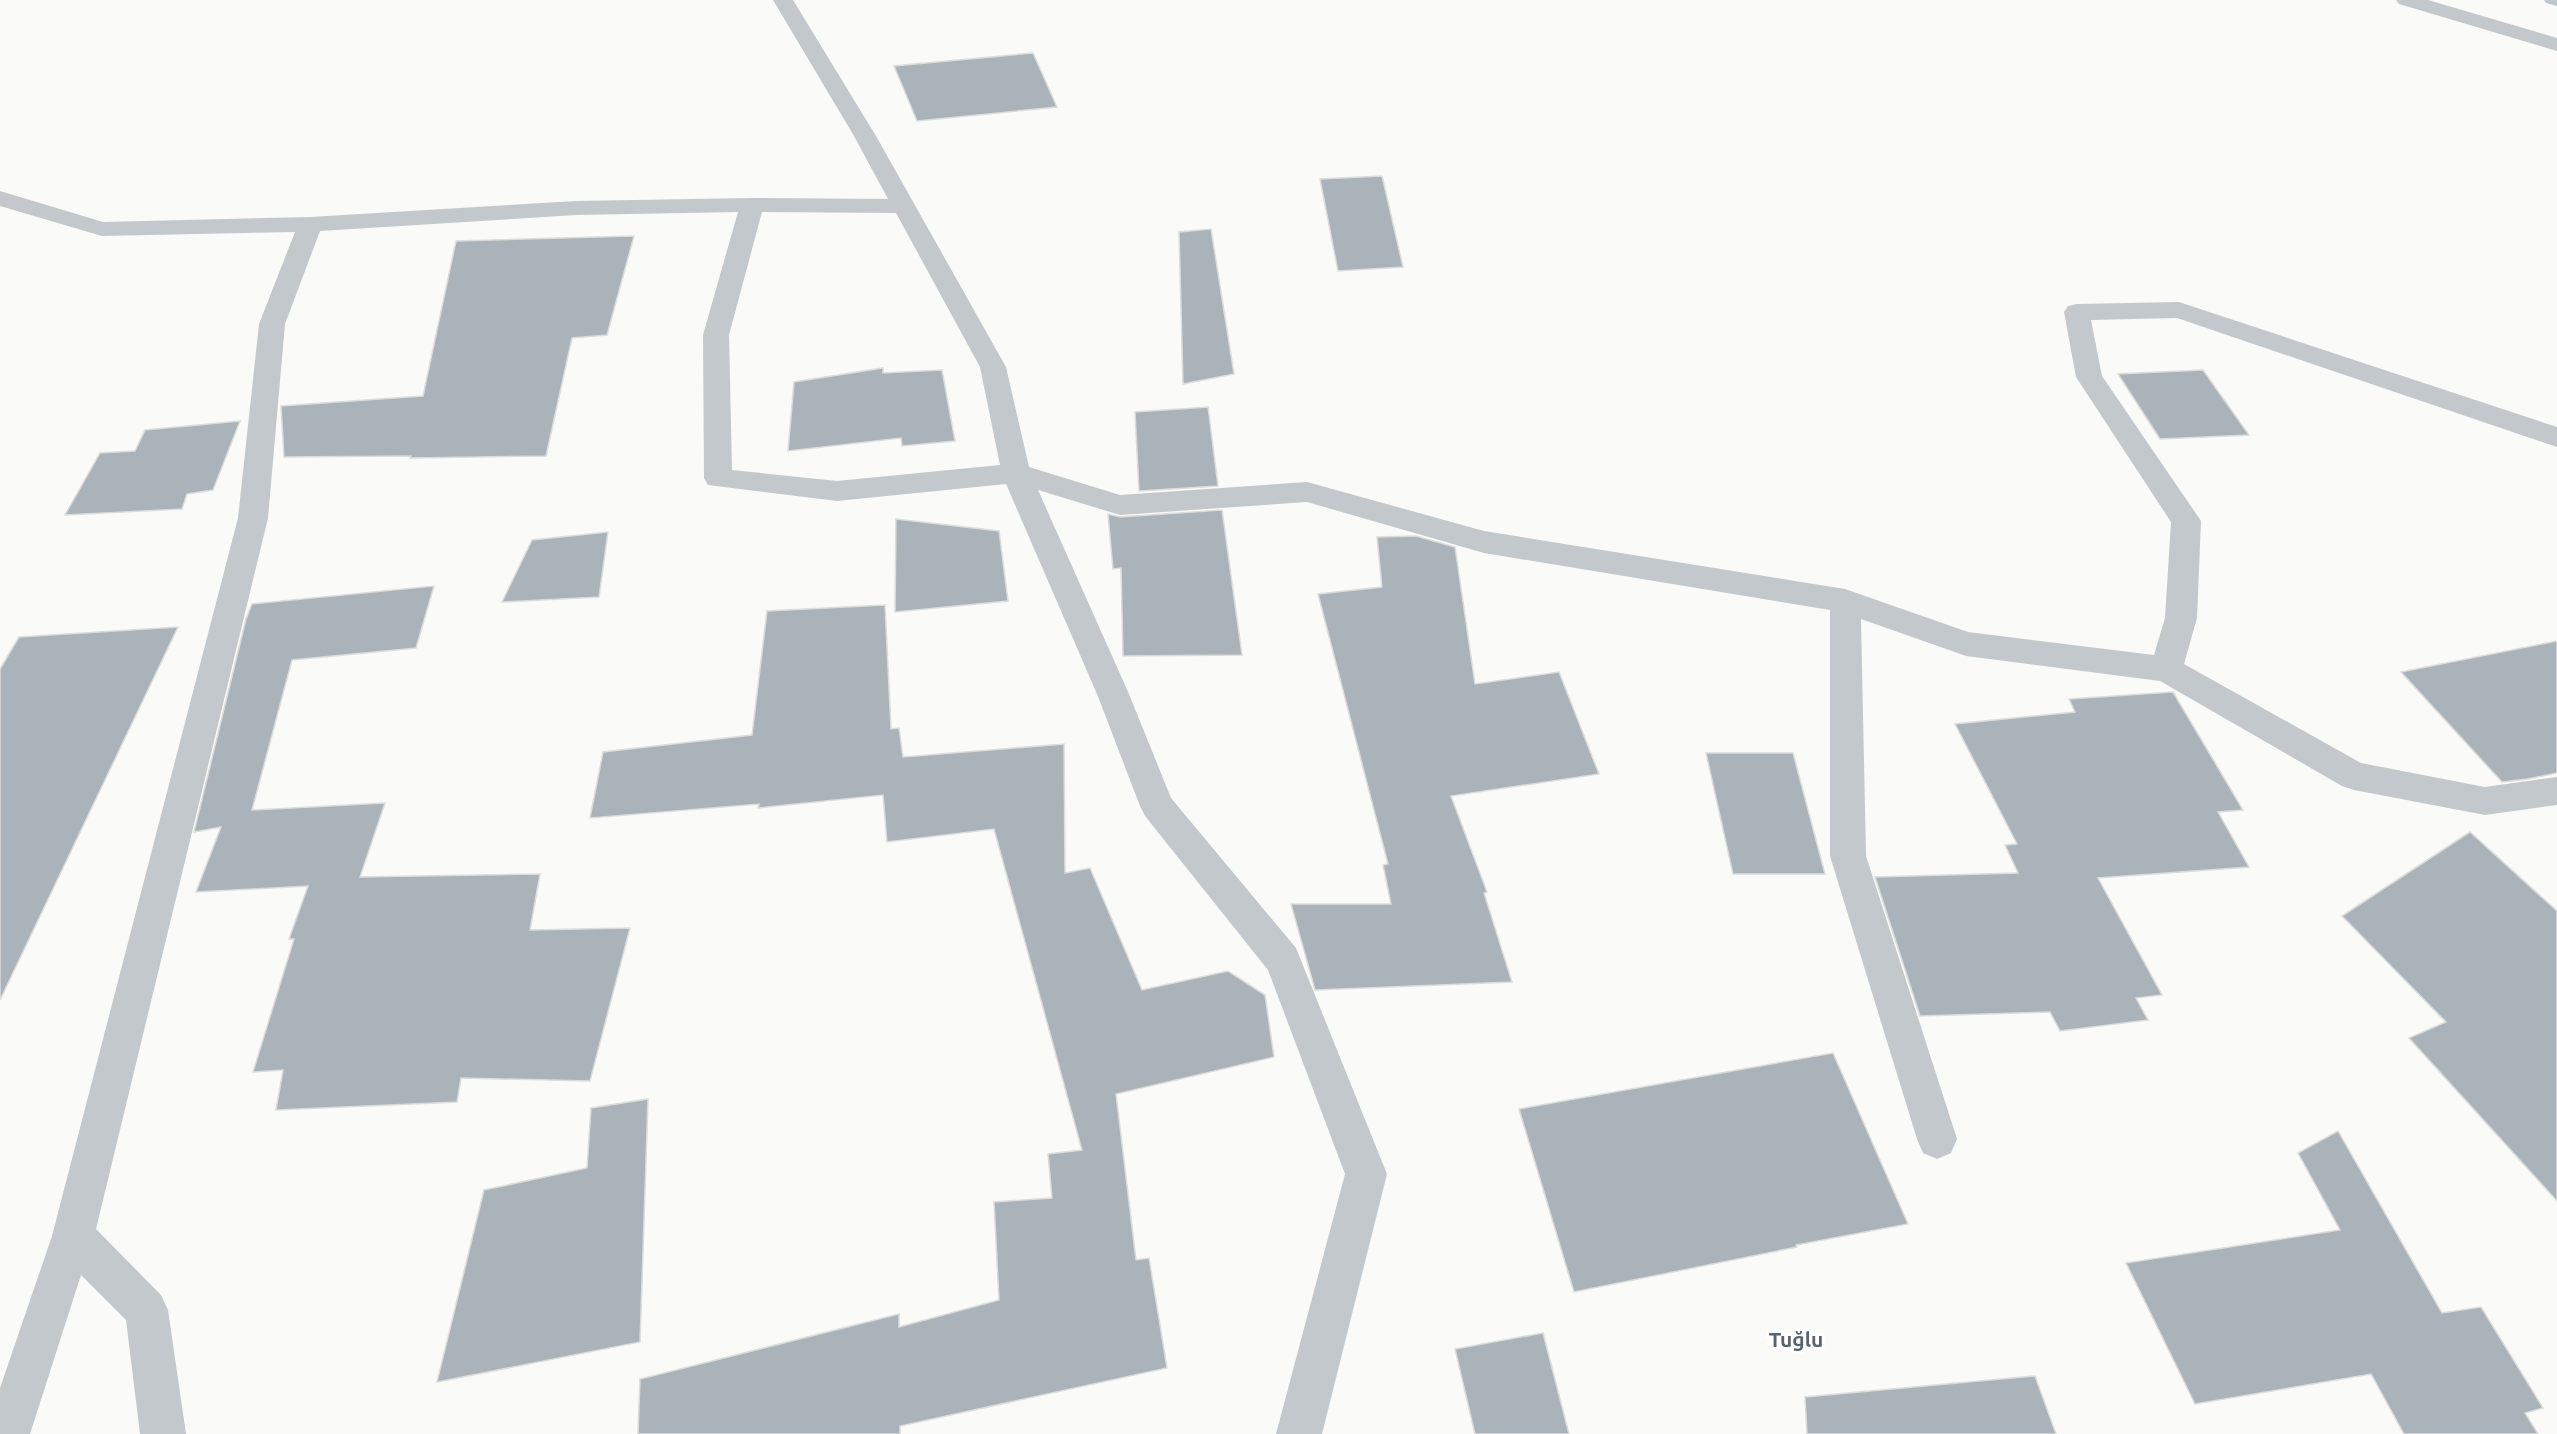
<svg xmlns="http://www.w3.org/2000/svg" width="2557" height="1434" font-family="Ubuntu,sans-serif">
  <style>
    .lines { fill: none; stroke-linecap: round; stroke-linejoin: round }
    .stream { fill: #bbc7cb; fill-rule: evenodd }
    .building { fill: #aab3b9; stroke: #dcdcda; stroke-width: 1.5 }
    .minor { fill: #c3c8cc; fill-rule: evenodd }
    .labels { text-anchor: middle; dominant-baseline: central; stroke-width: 6; stroke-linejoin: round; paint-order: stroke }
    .near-quarter-label { font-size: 21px; font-weight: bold; fill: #57646e; stroke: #fff }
  </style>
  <rect width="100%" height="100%" fill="#fafaf8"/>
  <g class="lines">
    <path class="stream" d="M 2544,0 L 2557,0 L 2557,6 L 2546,3 Z"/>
  </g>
  <g class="building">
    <path d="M 1033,53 L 1057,107 L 917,121 L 894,66 Z"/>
    <path d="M 1382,176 L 1403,267 L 1338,271 L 1320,179 Z"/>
    <path d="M 1211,229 L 1234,374 L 1183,384 L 1179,232 Z"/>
    <path d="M 634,236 L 607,335 L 572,338 L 546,456 L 410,458 L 411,456 L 284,457 L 281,406 L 423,396 L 456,241 Z"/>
    <path d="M 883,368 L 883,373 L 942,370 L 955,441 L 902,446 L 901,438 L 788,451 L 794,382 Z"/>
    <path d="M 2203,370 L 2249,435 L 2160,439 L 2118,374 Z"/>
    <path d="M 1208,407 L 1218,486 L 1139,491 L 1135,412 Z"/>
    <path d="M 240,421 L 213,490 L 187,494 L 182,509 L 65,515 L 100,453 L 135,451 L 145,430 Z"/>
    <path d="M 1222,510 L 1242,655 L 1123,656 L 1121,568 L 1113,569 L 1108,514 L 1120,517 Z"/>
    <path d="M 896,519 L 999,531 L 1008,601 L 895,612 Z"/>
    <path d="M 608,532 L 599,597 L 502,602 L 532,540 Z"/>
    <path d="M 1416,536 L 1455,547 L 1475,684 L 1559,672 L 1599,774 L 1451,796 L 1487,892 L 1484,893 L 1512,982 L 1315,990 L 1291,904 L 1391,904 L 1383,865 L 1388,864 L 1318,594 L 1382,587 L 1377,537 Z"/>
    <path d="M 434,586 L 416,648 L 292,660 L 252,810 L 385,803 L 360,877 L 540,874 L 530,930 L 630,928 L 590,1081 L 461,1078 L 457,1102 L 276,1110 L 283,1070 L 253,1072 L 294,939 L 289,939 L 308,886 L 196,892 L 221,827 L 194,832 L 246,619 L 252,604 Z"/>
    <path d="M 885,605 L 891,729 L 899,728 L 903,757 L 1064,744 L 1065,873 L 1090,868 L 1142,990 L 1228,971 L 1265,995 L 1274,1057 L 1116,1094 L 1136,1260 L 1149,1258 L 1167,1368 L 900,1426 L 900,1434 L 638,1434 L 640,1379 L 899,1314 L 899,1327 L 999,1300 L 994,1202 L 1052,1198 L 1048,1154 L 1082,1150 L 994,829 L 887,842 L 883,795 L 758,808 L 759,804 L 590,818 L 603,752 L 752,735 L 767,611 Z"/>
    <path d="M 178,627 L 0,1000 L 0,669 L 19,637 Z"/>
    <path d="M 2557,641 L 2557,773 L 2527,779 L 2502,782 L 2401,672 Z"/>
    <path d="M 2173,692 L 2243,810 L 2218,812 L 2249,867 L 2098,878 L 2162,995 L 2136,998 L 2148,1020 L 2060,1031 L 2050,1012 L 1920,1016 L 1875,877 L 2018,873 L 2005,845 L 2017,844 L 1955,724 L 2075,712 L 2069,699 Z"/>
    <path d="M 1706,753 L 1793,753 L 1825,874 L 1733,874 Z"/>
    <path d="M 2470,832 L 2557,911 L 2557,1201 L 2409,1038 L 2446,1022 L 2342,916 Z"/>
    <path d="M 1833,1053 L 1908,1224 L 1796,1245 L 1797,1247 L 1574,1292 L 1519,1109 Z"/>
    <path d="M 648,1099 L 640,1342 L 437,1382 L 484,1190 L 587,1168 L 591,1108 Z"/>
    <path d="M 2338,1131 L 2442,1313 L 2481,1307 L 2543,1408 L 2525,1413 L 2538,1434 L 2404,1434 L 2371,1374 L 2195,1404 L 2126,1263 L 2340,1230 L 2298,1153 Z"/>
    <path d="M 1543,1333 L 1569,1434 L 1475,1434 L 1455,1349 Z"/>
    <path d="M 2035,1376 L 2056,1434 L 1807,1434 L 1805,1397 Z"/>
  </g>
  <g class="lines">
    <g class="minor">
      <path d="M 773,0 L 793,0 L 876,136 L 1006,367 L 1029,467 L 1120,495 L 1307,482 L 1484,531 L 1845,589 L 1968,632 L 2154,655 L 2165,618 L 2171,522 L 2076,377 L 2064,312 L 2068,306 L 2077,304 L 2179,302 L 2557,427 L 2557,447 L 2177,318 L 2091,320 L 2102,376 L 2201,521 L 2197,618 L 2184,664 L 2361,763 L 2485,787 L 2557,777 L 2557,805 L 2485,815 L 2354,790 L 2342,786 L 2160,681 L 1966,656 L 1861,619 L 1866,856 L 1957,1139 L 1951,1153 L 1937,1159 L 1923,1153 L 1917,1139 L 1830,856 L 1830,610 L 1484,553 L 1307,502 L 1120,515 L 1038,490 L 1129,694 L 1171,798 L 1296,948 L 1387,1174 L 1322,1434 L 1276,1434 L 1345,1174 L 1268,970 L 1145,816 L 1140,806 L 1097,694 L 1006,484 L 837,501 L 708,485 L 704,478 L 703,335 L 738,212 L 576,215 L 320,231 L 285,324 L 268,518 L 96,1229 L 161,1295 L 168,1310 L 186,1434 L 140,1434 L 126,1320 L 81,1275 L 30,1434 L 0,1434 L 0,1388 L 52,1236 L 238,518 L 259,324 L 295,232 L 102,236 L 0,206 L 0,191 L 103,222 L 310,217 L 576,201 L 752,198 L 888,199 L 854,136 ZM 762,212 L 896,213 L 980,367 L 1000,465 L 837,481 L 732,470 L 729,335 Z"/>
      <path d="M 2396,0 L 2428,0 L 2557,38 L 2557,51 L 2399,4 Z"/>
    </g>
  </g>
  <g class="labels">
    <g class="near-quarter-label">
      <text x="1796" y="1339">Tuğlu</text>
    </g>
  </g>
</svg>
